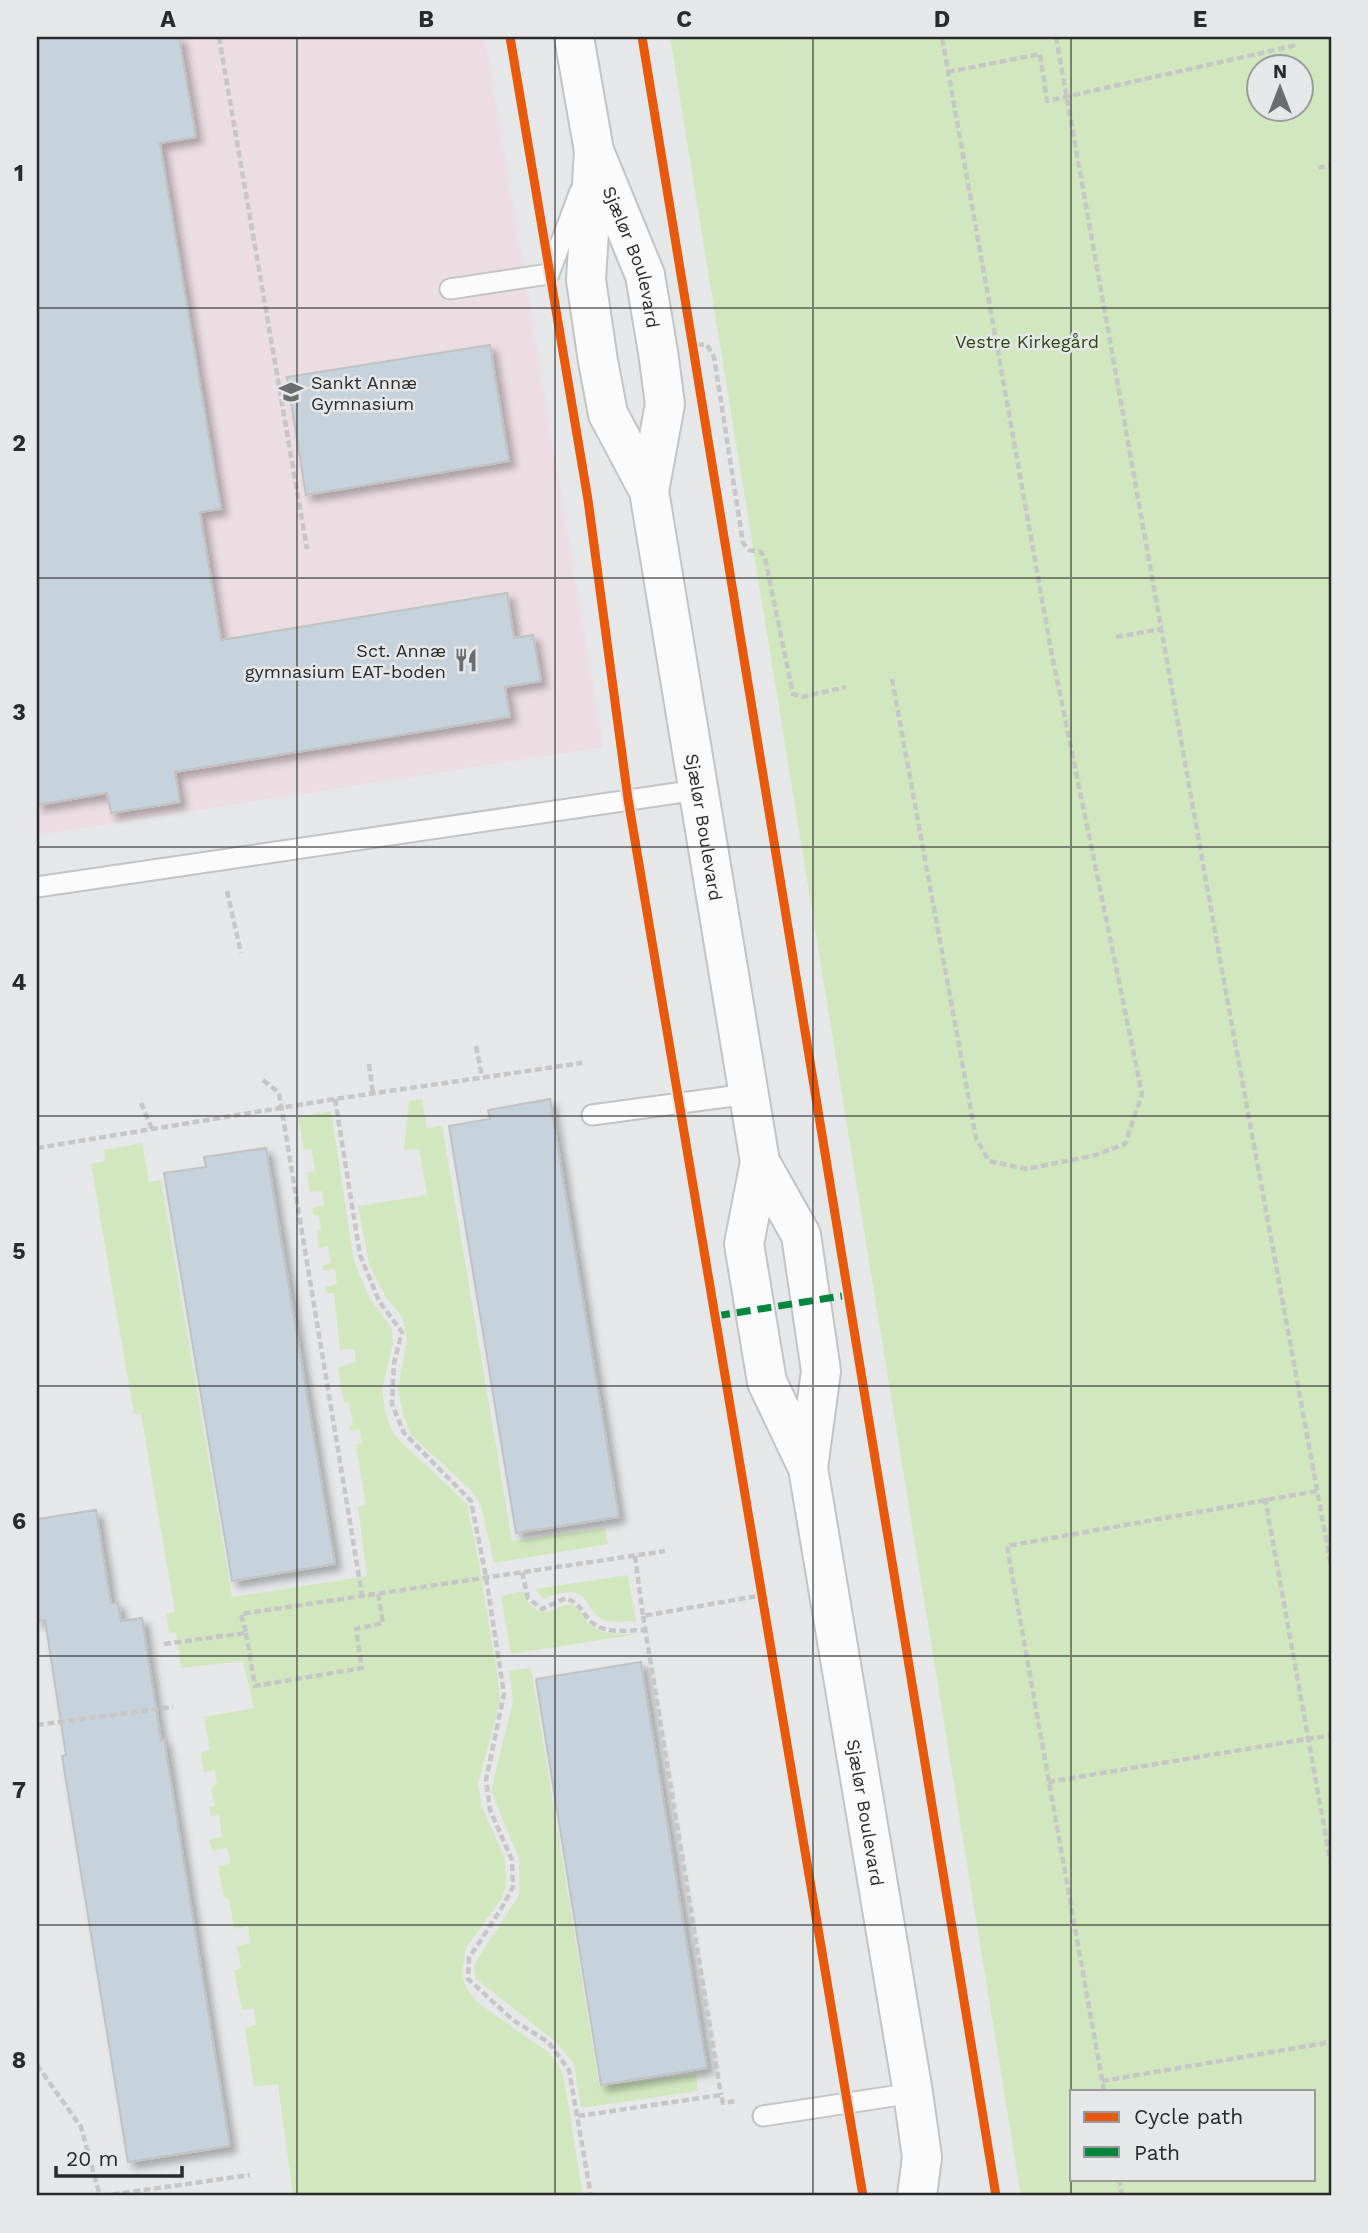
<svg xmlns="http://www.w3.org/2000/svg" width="1368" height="2233" font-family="'Work Sans',sans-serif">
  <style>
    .education { fill: #ebdde1 }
    .green { fill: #d1e8bf; fill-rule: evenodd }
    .building { fill: #c6d2dc; stroke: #c1c2c3; stroke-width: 2; filter: url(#shadow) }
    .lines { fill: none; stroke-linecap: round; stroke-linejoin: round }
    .lane-casing { stroke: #c2c3c4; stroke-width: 23 }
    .secondary-casing { stroke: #c2c3c4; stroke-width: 42 }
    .path { stroke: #c7c7c8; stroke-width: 4.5; stroke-dasharray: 7 3.5; stroke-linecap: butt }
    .lane { stroke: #fbfbfc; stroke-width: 19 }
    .secondary { stroke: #fbfbfc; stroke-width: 38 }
    .quiet { stroke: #00873e; stroke-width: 7; stroke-dasharray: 14 7; stroke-linecap: butt }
    .cycleway-casing { stroke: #e5e7e9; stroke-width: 13 }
    .cycleway { stroke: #e8590c; stroke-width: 9 }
    .grid { fill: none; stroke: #292a2b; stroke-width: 2; stroke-opacity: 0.55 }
    .labels { text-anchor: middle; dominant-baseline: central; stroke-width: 5; stroke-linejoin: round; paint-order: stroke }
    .street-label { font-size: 18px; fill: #292a2b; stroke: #e5e7e9 }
    .park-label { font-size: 18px; fill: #2d480d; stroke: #e5e7e9 }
    .poi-label { font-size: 18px; fill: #292a2b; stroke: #e5e7e9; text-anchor: start }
    .neatline { fill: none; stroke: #292a2b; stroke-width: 2.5 }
    .grid-label { font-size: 23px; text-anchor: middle; font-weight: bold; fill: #292a2b }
  </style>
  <defs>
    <filter id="shadow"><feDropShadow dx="6" dy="6" stdDeviation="3.5" flood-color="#0004"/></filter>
  </defs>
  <rect width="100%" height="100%" fill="#e6e7e8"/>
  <path class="education" d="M 37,37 L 485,37 L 603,747 L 37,835 Z"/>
  <g class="green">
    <path d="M 670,37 L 1331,37 L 1331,2196 L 1021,2196 ZM 1302,66 L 1302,108 L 1260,108 L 1260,66 ZM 1314,2091 L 1314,2179 L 1072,2179 L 1072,2091 Z"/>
    <path d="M 422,1099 L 427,1129 L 442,1125 L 512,1541 L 605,1528 L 608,1544 L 494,1563 L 481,1505 L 470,1489 L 410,1434 L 403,1414 L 398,1389 L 407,1340 L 403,1318 L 386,1298 L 369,1264 L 358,1206 L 427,1195 L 419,1149 L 404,1150 L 409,1101 Z"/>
    <path d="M 331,1111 L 354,1261 L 369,1297 L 392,1329 L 393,1344 L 382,1389 L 385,1412 L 392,1431 L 401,1442 L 467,1504 L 477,1552 L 498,1680 L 500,1702 L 478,1784 L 482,1807 L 505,1859 L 506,1886 L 502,1898 L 466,1948 L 462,1974 L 466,1987 L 477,2002 L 549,2053 L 558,2064 L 564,2078 L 583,2196 L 293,2196 L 278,2084 L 254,2087 L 245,2028 L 256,2025 L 254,2008 L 242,2010 L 234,1971 L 241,1968 L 237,1946 L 250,1943 L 248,1926 L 234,1929 L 229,1898 L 224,1898 L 218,1867 L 231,1863 L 227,1848 L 212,1851 L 209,1839 L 222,1837 L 219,1815 L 211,1816 L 209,1807 L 215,1806 L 211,1788 L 217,1785 L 215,1770 L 204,1772 L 200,1753 L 210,1750 L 204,1717 L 254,1708 L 243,1661 L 181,1668 L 176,1632 L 169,1633 L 166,1614 L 175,1612 L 141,1414 L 134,1414 L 91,1164 L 105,1161 L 104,1150 L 142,1143 L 149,1182 L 161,1180 L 232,1597 L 367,1576 L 358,1507 L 366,1505 L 356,1445 L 362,1443 L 360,1430 L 350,1431 L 349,1426 L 353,1425 L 349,1402 L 344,1403 L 338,1367 L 356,1362 L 354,1349 L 340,1350 L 334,1293 L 326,1293 L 325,1287 L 337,1284 L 335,1269 L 323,1271 L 322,1266 L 331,1262 L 328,1246 L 319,1248 L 317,1231 L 321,1230 L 319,1216 L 313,1215 L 312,1208 L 324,1205 L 322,1191 L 310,1192 L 307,1173 L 315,1171 L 311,1148 L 304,1149 L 298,1117 Z"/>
    <path d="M 628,1575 L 636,1621 C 628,1621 617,1623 608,1621 C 581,1615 596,1577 544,1599 L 535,1589 Z"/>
    <path d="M 524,1591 C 526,1604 538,1615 551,1611 C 559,1609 563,1603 572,1605 C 580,1606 582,1615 586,1621 C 598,1636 620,1634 638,1634 L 511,1654 L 501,1596 Z"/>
    <path d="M 531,1668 L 599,2086 L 696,2074 L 698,2091 L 581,2108 L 574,2064 L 555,2041 L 476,1979 L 474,1967 L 477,1960 L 519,1895 L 519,1859 L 491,1791 L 513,1701 L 509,1671 Z"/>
  </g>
  <g class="building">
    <path d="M 37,37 L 179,37 L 196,137 L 160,143 L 221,509 L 200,512 L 221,640 L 507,593 L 514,638 L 533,635 L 541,681 L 505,687 L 510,717 L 175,772 L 180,802 L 111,813 L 107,793 L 37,805 Z"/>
    <path d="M 490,345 L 509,461 L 306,495 L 287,377 Z"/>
    <path d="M 550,1099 L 619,1517 L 516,1533 L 449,1126 L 490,1119 L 488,1110 Z"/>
    <path d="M 266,1148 L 335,1564 L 232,1581 L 164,1173 L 206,1167 L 204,1157 Z"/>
    <path d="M 96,1510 L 111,1603 L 118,1603 L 121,1621 L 142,1618 L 161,1740 L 164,1739 L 230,2146 L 128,2162 L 62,1756 L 66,1755 L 45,1620 L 37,1621 L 37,1519 Z"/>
    <path d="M 641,1662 L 707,2068 L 601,2085 L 536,1679 Z"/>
  </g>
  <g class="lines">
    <g class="lane-casing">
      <g id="lane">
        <path d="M 450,289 L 549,274 L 580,191"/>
        <path d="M 37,887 L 697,790"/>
        <path d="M 592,1115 L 748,1094"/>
        <path d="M 763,2116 L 913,2093"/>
      </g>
    </g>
    <g class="secondary-casing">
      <g id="secondary">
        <path id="s1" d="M 574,37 L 594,151 L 645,275 L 658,352 L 665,404 L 649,491"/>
        <path id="s2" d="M 594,151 L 586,280 L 598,361 L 608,414 L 649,491 L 760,1162 L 801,1235 L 821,1371 L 808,1468"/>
        <path id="s3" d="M 760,1162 L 744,1244 L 767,1382 L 808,1468 L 913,2093 L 922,2157 L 917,2196"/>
      </g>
    </g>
    <g class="path">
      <path d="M 219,37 L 307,549"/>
      <path d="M 1056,37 L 1221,965 L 1331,1566"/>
      <path d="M 948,72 L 1040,54 L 1047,101 L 1297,45"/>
      <path d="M 1318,168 L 1331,165"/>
      <path d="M 697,344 L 707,345 L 714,357 L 743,543 L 749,550 L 761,552 L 765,558 L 793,694 L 802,697 L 846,687"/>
      <path d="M 1116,637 L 1162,629"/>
      <path d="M 892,679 L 976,1138 L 989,1161 L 1027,1169 L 1096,1155 L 1125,1144 L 1142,1094 L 1051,650 L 942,37"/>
      <path d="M 227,891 L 241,953"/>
      <path d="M 476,1046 L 482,1077"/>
      <path d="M 369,1064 L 373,1093"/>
      <path d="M 263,1080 L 279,1093 L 362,1595"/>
      <path d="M 335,1099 L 360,1255 L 379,1301 L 402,1332 L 394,1363 L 392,1404 L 404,1433 L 471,1501 L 486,1577 L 504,1694 L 486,1780 L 490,1810 L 512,1860 L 513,1887 L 501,1909 L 469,1958 L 468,1979 L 513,2020 L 548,2042 L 569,2070 L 591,2196"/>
      <path d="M 141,1103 L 152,1129"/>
      <path d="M 37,1148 L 335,1099 L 582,1063"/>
      <path d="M 1265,1498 L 1331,1865"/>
      <path d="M 635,1556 L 643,1616 L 763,1595"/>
      <path d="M 522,1572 L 528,1598 L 542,1609 L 566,1598 C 582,1605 580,1610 590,1621 C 605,1635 627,1630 645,1630"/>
      <path d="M 643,1616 L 721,2095"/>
      <path d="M 246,1633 L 255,1686 L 362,1668 L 356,1629 L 383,1623 L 378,1593"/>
      <path d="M 164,1644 L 246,1633 L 241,1614 L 665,1551"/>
      <path d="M 37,1725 L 173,1707"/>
      <path d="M 1048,1782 L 1331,1735"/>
      <path d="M 37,2000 L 37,2010"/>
      <path d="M 37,2065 L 81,2127 L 100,2196"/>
      <path d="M 1102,2081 L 1331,2042"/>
      <path d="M 1104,2091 L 1007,1546 L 1317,1491"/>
      <path d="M 578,2116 L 721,2095 L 723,2103 L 737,2101"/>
      <path d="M 1119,2179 L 1122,2196"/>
      <path d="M 102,2196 L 250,2175"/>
    </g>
    <use href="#lane" class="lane"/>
    <use href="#secondary" class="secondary"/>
    <path class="quiet" d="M 716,1316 L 848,1295"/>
    <g class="cycleway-casing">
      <g id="cycleway">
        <path d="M 510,37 L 588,500 L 628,799 L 863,2196"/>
        <path d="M 642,37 L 996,2196"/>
      </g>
    </g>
    <use href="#cycleway" class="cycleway"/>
  </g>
  <path class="grid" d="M 297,37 L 297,2196M 555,37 L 555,2196M 813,37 L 813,2196M 1071,37 L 1071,2196M 37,308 L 1331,308M 37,578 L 1331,578M 37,847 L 1331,847M 37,1116 L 1331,1116M 37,1386 L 1331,1386M 37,1656 L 1331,1656M 37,1925 L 1331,1925"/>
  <defs>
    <g id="school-bare" transform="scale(1.89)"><path d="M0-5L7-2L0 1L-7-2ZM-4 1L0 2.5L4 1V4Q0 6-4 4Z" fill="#6b6c6d" stroke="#e5e7e9" stroke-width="2.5" paint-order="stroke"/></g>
    <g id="restaurant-bare" transform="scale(1.89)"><path d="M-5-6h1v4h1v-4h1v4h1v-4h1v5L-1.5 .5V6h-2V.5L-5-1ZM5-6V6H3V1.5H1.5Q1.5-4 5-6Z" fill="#6b6c6d" stroke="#e5e7e9" stroke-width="2.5" paint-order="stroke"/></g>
  </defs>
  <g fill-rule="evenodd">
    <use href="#school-bare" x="291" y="392"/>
    <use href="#restaurant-bare" x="466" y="660"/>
  </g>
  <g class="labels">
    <g class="street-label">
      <text stroke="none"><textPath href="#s1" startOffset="229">Sjælør Boulevard</textPath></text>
      <text stroke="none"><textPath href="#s2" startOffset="693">Sjælør Boulevard</textPath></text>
      <text stroke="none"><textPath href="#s3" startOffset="668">Sjælør Boulevard</textPath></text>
    </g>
    <g class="park-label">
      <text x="1027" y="341">Vestre Kirkegård</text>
    </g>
    <g class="poi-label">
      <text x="311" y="382">Sankt Annæ<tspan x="311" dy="21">Gymnasium</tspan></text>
      <text x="446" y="650" text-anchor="end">Sct. Annæ<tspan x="446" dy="21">gymnasium EAT-boden</tspan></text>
    </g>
  </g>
  <rect width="1368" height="2233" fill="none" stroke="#e5e7e9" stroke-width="77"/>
  <rect x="1070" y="2090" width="245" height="91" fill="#e5e7e9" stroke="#9a9b9d" stroke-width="2"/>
  <rect x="1084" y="2112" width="35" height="10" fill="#e8590c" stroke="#9a9b9d" stroke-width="2"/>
  <text x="1134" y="2124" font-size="21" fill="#292a2b">Cycle path</text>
  <rect x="1084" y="2147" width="35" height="10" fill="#00873e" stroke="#9a9b9d" stroke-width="2"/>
  <text x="1134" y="2160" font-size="21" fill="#292a2b">Path</text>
  <g transform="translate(1280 88)"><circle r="33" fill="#e5e7e9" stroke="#9a9b9d" stroke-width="2"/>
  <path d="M0-5L12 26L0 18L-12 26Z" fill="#6b6c6d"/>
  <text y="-10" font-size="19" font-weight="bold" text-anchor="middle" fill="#292a2b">N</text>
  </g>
  <path d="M56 2166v10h126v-10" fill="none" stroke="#292a2b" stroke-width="3.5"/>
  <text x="66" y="2166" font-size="21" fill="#292a2b" stroke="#e5e7e9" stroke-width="5" paint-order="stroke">20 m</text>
  <rect x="38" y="38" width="1292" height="2156" class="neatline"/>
  <g class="grid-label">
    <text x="168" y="27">A</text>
    <text x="426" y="27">B</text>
    <text x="684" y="27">C</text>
    <text x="942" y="27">D</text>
    <text x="1200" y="27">E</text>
    <text x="19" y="181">1</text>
    <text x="19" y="451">2</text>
    <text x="19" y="720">3</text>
    <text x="19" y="990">4</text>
    <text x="19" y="1259">5</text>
    <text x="19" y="1529">6</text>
    <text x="19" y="1798">7</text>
    <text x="19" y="2068">8</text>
  </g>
</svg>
